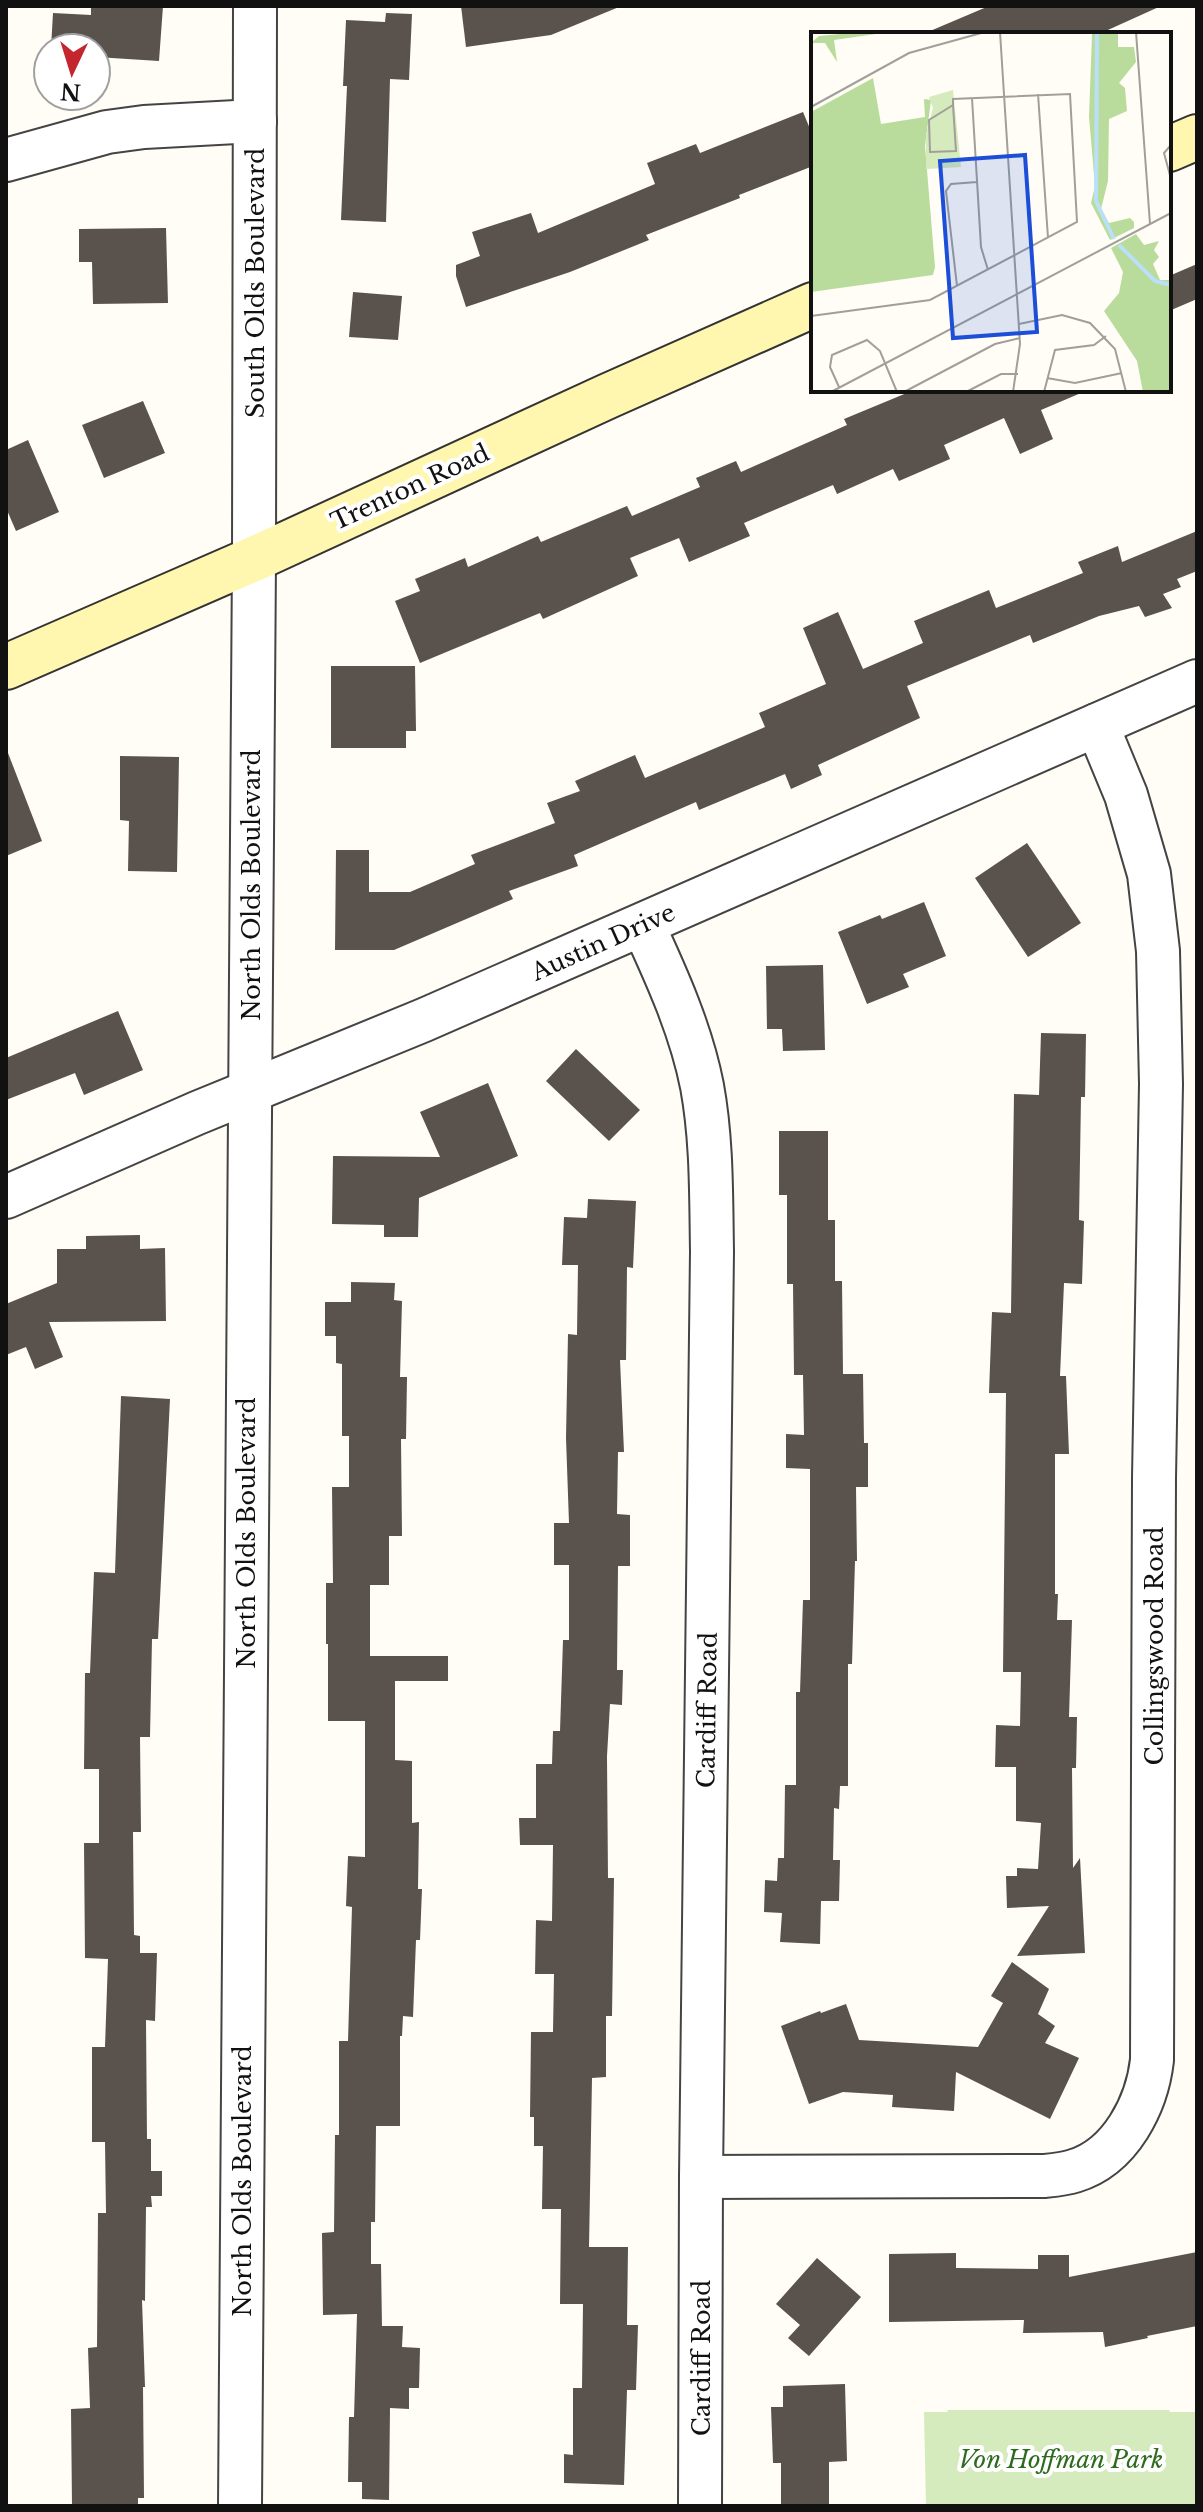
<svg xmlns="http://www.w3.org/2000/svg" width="1203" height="2512" font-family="'Libre Baskerville',serif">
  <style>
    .park { fill: #d5ebbd }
    .building { fill: #5a524d }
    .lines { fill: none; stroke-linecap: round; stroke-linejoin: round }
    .street-casing { stroke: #444; stroke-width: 46 }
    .secondary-casing { stroke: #333; stroke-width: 48 }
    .street { stroke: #fff; stroke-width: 42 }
    .secondary { stroke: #fff6b0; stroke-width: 44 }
    .labels { text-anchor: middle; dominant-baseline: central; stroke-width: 8; stroke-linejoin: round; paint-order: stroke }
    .street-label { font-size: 24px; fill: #111; stroke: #fff }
    .park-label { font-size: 24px; font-style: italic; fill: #2f6b1f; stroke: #fff }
    .inset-river { fill: none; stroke: #b9e0f7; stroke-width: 4 }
    .inset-road { fill: none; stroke: #a09f9a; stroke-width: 2 }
    .view { fill: #1d4ed8; fill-opacity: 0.15; stroke: #1d4ed8; stroke-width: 4 }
    .inset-edge { fill: none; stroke: #111; stroke-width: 4 }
  </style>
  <rect width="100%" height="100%" fill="#fffdf5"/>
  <path class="park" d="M 948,2410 L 1169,2410 L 1170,2412 L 1197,2412 L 1197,2506 L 926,2506 L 924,2412 L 947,2412 Z"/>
  <g class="building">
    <path d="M 91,6 L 163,6 L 159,61 L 96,57 L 96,48 L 51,48 L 53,13 L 91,15 Z"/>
    <path d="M 461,6 L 619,6 L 619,7 L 551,35 L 466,47 Z"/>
    <path d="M 989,6 L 1161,6 L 1099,34 L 923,34 Z"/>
    <path d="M 386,13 L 412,14 L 409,80 L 390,79 L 386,222 L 341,220 L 347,86 L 343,86 L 346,20 L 385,22 Z"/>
    <path d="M 803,112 L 813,136 L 813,166 L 739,195 L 740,198 L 646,235 L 649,240 L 570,272 L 466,307 L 456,276 L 456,265 L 480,256 L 472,232 L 531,213 L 538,233 L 655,184 L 647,163 L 696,144 L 700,153 Z"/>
    <path d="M 166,228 L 168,303 L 93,304 L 92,262 L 79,262 L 79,229 Z"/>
    <path d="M 1197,264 L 1197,299 L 1169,311 L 1169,276 Z"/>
    <path d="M 353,292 L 402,296 L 398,340 L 349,337 Z"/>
    <path d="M 914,390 L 1088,390 L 1041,410 L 1053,439 L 1020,454 L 1004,418 L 944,445 L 950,459 L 899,481 L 893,469 L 837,494 L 833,485 L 744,523 L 750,536 L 689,562 L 679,538 L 630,558 L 638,576 L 543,619 L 540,613 L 420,663 L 395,601 L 420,591 L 415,579 L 465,558 L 468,567 L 538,536 L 541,542 L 627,506 L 632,516 L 700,487 L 696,478 L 736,461 L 741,472 L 847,425 L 844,419 Z"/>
    <path d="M 143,401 L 165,453 L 104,478 L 82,425 Z"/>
    <path d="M 28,440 L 59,512 L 16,531 L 6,508 L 6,450 Z"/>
    <path d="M 1197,531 L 1197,571 L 1177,579 L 1181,587 L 1163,594 L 1172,608 L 1145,617 L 1139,606 L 1099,616 L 1033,643 L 1030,635 L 907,686 L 920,718 L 818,765 L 822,775 L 791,789 L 785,774 L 699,810 L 696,802 L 574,855 L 578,866 L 509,891 L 513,899 L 394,950 L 335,950 L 336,850 L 369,850 L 369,892 L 410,892 L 475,864 L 471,855 L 555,823 L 547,803 L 580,791 L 575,781 L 635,755 L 645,778 L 765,727 L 759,713 L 826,684 L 803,628 L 838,612 L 863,669 L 923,643 L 914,621 L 989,590 L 996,608 L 1083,573 L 1078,562 L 1118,546 L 1122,562 Z"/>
    <path d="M 331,666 L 415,666 L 416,731 L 406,731 L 406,748 L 331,748 Z"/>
    <path d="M 8,753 L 42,841 L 6,856 L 6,754 Z"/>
    <path d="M 120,756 L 179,757 L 177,872 L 128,871 L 129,821 L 120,820 Z"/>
    <path d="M 1027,843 L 1081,923 L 1028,957 L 975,878 Z"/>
    <path d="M 924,902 L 946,956 L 903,974 L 909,987 L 867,1004 L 838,932 L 880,915 L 882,919 Z"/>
    <path d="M 823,965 L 825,1050 L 783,1051 L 782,1029 L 767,1029 L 766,966 Z"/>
    <path d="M 118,1011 L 143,1070 L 84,1095 L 75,1073 L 6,1100 L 6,1058 Z"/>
    <path d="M 1041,1033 L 1086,1034 L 1085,1097 L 1081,1097 L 1079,1220 L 1084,1221 L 1082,1284 L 1064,1283 L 1060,1376 L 1066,1376 L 1069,1454 L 1055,1454 L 1055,1594 L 1058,1594 L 1057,1620 L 1072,1620 L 1069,1717 L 1077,1717 L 1076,1768 L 1072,1768 L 1073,1868 L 1080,1858 L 1085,1953 L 1017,1956 L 1049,1906 L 1007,1908 L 1006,1876 L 1017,1876 L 1017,1868 L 1038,1869 L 1041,1823 L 1016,1821 L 1016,1767 L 995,1767 L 996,1725 L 1020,1726 L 1021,1672 L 1003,1672 L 1006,1393 L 989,1393 L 992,1312 L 1011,1313 L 1014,1094 L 1039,1095 Z"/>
    <path d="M 576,1049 L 640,1110 L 609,1141 L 546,1081 Z"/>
    <path d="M 488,1083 L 518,1156 L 419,1198 L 418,1237 L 384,1237 L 384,1225 L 332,1224 L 333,1156 L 440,1157 L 420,1112 Z"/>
    <path d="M 779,1131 L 828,1131 L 828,1220 L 835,1220 L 835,1281 L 842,1281 L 843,1374 L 863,1374 L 864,1443 L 868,1443 L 868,1487 L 856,1487 L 857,1561 L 855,1561 L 852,1664 L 848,1664 L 848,1786 L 840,1786 L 839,1809 L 834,1808 L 833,1860 L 840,1860 L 839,1901 L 821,1901 L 820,1944 L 780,1942 L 782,1913 L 764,1912 L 765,1880 L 777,1881 L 778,1858 L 784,1858 L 785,1785 L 796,1785 L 796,1692 L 800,1692 L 803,1600 L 810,1600 L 810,1469 L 786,1468 L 786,1434 L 804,1435 L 803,1375 L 794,1375 L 793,1284 L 787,1284 L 787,1195 L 779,1195 Z"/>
    <path d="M 588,1199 L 636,1201 L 633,1268 L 627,1267 L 626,1360 L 620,1360 L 624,1452 L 618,1452 L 617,1514 L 630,1515 L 630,1566 L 618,1566 L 617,1670 L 623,1670 L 622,1705 L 610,1704 L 607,1756 L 608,1878 L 614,1878 L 612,2016 L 606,2016 L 606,2077 L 592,2078 L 589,2247 L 628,2247 L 627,2325 L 638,2325 L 636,2390 L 627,2390 L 624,2485 L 564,2483 L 564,2454 L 573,2455 L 573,2388 L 582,2388 L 583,2304 L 560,2304 L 561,2209 L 542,2209 L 543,2146 L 534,2146 L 534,2117 L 530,2117 L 531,2032 L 553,2032 L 554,1974 L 535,1974 L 536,1920 L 552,1921 L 553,1845 L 520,1845 L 519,1818 L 536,1818 L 536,1764 L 552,1764 L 553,1731 L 560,1731 L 563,1640 L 569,1640 L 569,1565 L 554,1565 L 554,1523 L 569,1523 L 566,1438 L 568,1334 L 577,1335 L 578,1265 L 562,1265 L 564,1217 L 587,1218 Z"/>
    <path d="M 140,1235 L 140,1249 L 165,1248 L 166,1321 L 49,1322 L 63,1357 L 35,1369 L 26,1347 L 6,1355 L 6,1304 L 57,1283 L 57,1249 L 86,1249 L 86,1236 Z"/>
    <path d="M 351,1282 L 395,1283 L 394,1300 L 402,1301 L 400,1377 L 407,1377 L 406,1439 L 401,1439 L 402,1536 L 389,1536 L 389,1585 L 370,1585 L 370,1656 L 448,1656 L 448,1681 L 395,1681 L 395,1760 L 412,1761 L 412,1823 L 419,1822 L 418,1889 L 422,1889 L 420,1940 L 416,1940 L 413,2017 L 403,2016 L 402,2036 L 400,2036 L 400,2126 L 376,2126 L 375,2222 L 371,2222 L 371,2264 L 381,2264 L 382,2326 L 403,2326 L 402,2347 L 420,2348 L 419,2388 L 409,2388 L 409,2409 L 390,2408 L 389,2500 L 362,2499 L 362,2482 L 348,2482 L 349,2417 L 354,2417 L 357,2314 L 323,2315 L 322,2233 L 334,2232 L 335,2135 L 339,2135 L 339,2041 L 348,2041 L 352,1907 L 346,1906 L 348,1856 L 365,1857 L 365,1721 L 328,1721 L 328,1644 L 326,1644 L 326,1583 L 333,1583 L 332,1487 L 349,1487 L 349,1436 L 342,1436 L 342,1364 L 336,1363 L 336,1336 L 325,1336 L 325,1302 L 351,1302 Z"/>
    <path d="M 121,1396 L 170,1399 L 158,1639 L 152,1639 L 150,1737 L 140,1737 L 141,1832 L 133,1832 L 134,1935 L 140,1936 L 140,1953 L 157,1953 L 155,2021 L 146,2020 L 147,2139 L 151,2139 L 151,2171 L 162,2171 L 162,2196 L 151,2196 L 152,2207 L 146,2207 L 145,2301 L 142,2300 L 145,2387 L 143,2387 L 144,2498 L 138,2498 L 138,2506 L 72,2506 L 71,2409 L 90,2408 L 88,2348 L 97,2347 L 98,2213 L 106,2213 L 105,2142 L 92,2142 L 92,2047 L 105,2047 L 108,1959 L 85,1958 L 84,1843 L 99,1843 L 99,1769 L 84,1769 L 85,1673 L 90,1673 L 94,1572 L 115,1573 Z"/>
    <path d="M 1012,1962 L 1049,1989 L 1038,2014 L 1055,2026 L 1045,2043 L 1079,2058 L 1050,2119 L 956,2072 L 954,2111 L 892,2107 L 893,2095 L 843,2092 L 809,2104 L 781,2026 L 820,2011 L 821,2013 L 846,2004 L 859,2040 L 978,2047 L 1003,2003 L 991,1996 Z"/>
    <path d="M 1197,2252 L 1197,2326 L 1147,2336 L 1148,2338 L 1105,2347 L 1103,2332 L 1023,2333 L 1024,2320 L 889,2322 L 889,2254 L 956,2253 L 956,2268 L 1038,2269 L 1038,2255 L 1069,2255 L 1069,2277 Z"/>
    <path d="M 817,2258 L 861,2297 L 809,2356 L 788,2338 L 800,2325 L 776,2304 Z"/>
    <path d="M 845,2384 L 847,2461 L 829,2462 L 829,2506 L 781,2506 L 781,2463 L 773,2463 L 771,2407 L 783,2407 L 783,2386 Z"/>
  </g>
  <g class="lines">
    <g class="street-casing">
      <g id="street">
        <path d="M 6,160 L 107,132 L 144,127 L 255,121"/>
        <path d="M 643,925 C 667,977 691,1030 702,1086 C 712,1140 711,1196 712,1251 L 701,2177 L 700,2506"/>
        <path d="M 6,1197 L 197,1113 L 424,1020 L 1197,681"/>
        <path d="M 701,2177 L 1044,2176 C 1054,2175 1065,2174 1074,2171 C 1121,2157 1147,2104 1152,2060 L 1154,1478 L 1161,1084 L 1158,951 L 1149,874 L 1126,795 L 1097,725"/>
        <path d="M 240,2506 L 254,559 L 255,6"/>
      </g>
    </g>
    <g class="secondary-casing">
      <g id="secondary">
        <path d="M 1169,149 L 1197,137"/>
        <path d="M 6,667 L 254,559 L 608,396 L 813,305"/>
      </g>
    </g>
    <use href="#street" class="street"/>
    <use href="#secondary" class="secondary"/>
  </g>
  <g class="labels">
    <g class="street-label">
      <text transform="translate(255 283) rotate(-90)">South Olds Boulevard</text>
      <text transform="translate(410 487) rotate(-25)">Trenton Road</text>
      <text transform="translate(251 885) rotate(-90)">North Olds Boulevard</text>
      <text transform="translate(603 942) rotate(-24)">Austin Drive</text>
      <text transform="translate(246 1533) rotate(-90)">North Olds Boulevard</text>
      <text transform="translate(1154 1646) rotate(-90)">Collingswood Road</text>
      <text transform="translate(707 1710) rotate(-89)">Cardiff Road</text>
      <text transform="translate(242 2181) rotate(-90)">North Olds Boulevard</text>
      <text transform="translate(701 2358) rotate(-90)">Cardiff Road</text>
    </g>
    <g class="park-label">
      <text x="1061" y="2459">Von Hoffman Park</text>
    </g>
  </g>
  <g transform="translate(811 32)">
    <rect width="360" height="360" fill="#fffdf5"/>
    <path d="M 51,0 L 72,1 L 23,8 L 26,30 L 14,11 L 0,11 L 8,4 ZM 307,1 L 307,15 L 323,15 L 325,30 L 308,51 L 314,56 L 316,79 L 298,87 L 297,149 L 290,177 L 298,191 L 319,186 L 323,190 L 323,196 L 299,208 L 280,171 L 284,154 L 278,85 L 281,2 ZM 62,46 L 70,92 L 114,85 L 113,67 L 120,68 L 114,114 L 124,235 L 122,243 L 0,260 L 0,80 ZM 325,202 L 333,213 L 348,209 L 343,218 L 348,225 L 342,232 L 349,248 L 360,248 L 360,360 L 332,360 L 326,329 L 293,279 L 308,261 L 312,240 L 300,216 Z" fill="#b9dc9c"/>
    <path d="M 142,58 L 150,135 L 115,137 L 115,102 L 122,76 L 118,65 Z" fill="#d5ebbd"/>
    <path class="inset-river" d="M 286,0 L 285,169 L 303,207M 308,213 L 344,249 L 360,253"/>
    <path class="inset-road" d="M 189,0 L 209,312 L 202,360M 325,0 L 339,192M 227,62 L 237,206M 161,66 L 170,215 L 177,238M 0,75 L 98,21 L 174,0M 360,113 L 353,121 L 360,147M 146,254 L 135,159 L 140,152 L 166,150M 0,284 L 119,268 L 266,190 L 259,62 L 142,67 L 142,73 L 118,88 L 119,120 L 145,119 L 142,73M 208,292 L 251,283 L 279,291 L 304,317 L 315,360M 236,346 L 264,351 L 311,341M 28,355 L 19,335 L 21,323 L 56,308 L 69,319 L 86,360M 20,360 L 360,181M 93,360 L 184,312 L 209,306M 155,360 L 190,342 L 207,342M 233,360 L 244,318 L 283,313 L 295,304"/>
    <path class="view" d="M 214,123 L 226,300 L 142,306 L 129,129 Z"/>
    <rect width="360" height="360" class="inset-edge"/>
  </g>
  <rect width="1203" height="2512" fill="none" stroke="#111111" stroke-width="16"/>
  <g transform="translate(72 72) rotate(184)"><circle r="38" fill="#ffffff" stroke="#a0a0a0" stroke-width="2"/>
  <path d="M0-6L14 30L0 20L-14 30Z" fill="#c4262e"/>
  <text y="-12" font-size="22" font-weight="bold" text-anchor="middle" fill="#111111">N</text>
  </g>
</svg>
